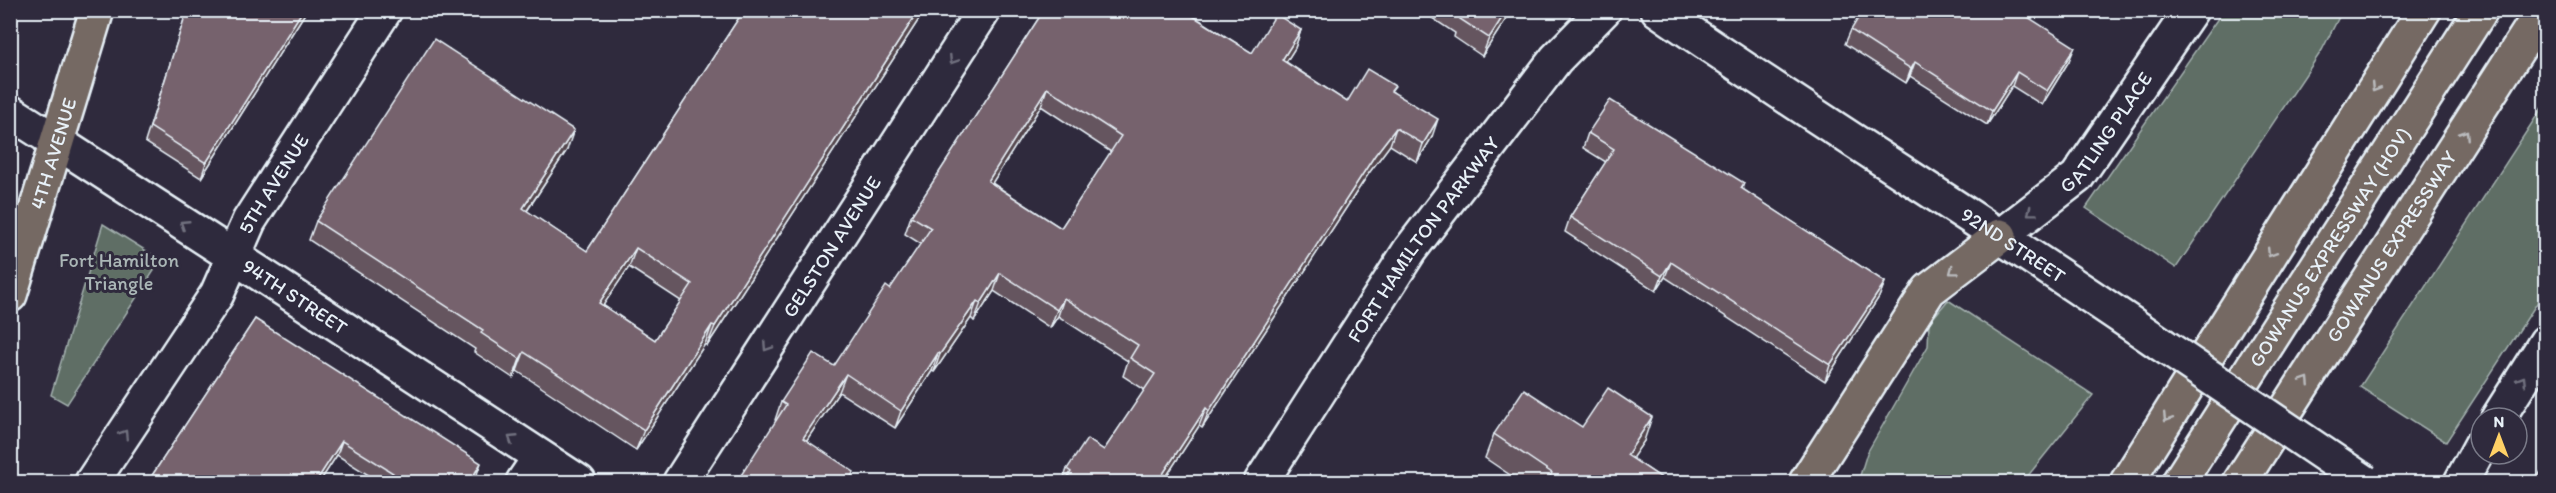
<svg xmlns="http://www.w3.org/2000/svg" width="2556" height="493" font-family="Itim,sans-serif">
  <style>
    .green { fill: #5e6e65; stroke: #a3b0ae; stroke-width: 1.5 }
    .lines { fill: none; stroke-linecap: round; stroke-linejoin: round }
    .minor-casing { stroke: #e8f1f8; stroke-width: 38 }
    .tertiary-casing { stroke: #e8f1f8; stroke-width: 38 }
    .secondary-casing { stroke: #e8f1f8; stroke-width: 38 }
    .primary-casing { stroke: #e8f1f8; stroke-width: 38 }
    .motorway-casing { stroke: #e8f1f8; stroke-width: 38 }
    .minor { stroke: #2f2a3d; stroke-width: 33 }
    .tertiary { stroke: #2f2a3d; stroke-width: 33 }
    .secondary { stroke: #2f2a3d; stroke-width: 33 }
    .primary { stroke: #756964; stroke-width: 33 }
    .motorway { stroke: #756964; stroke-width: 33 }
    .secondary-bridge-casing { stroke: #e8f1f8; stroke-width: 38; stroke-linecap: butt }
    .secondary-bridge { stroke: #2f2a3d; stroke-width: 33 }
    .wall { fill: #65545e; stroke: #e8f1f8; stroke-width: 1.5; fill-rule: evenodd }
    .shaded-wall { fill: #53454c; stroke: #e8f1f8; stroke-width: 1.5 }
    .building { fill: #76626d; stroke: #e8f1f8; stroke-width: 1.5; fill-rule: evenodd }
    .oneway { stroke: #70707e }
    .oneway2 { stroke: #babbbd }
    .labels { text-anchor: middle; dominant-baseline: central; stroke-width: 6; stroke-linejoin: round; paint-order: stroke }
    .street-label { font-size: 20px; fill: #e8f1f8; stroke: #2f2a3d }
    .park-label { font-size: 20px; fill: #aab6b6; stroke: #2f2a3d }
  </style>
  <rect width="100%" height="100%" fill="#2f2a3d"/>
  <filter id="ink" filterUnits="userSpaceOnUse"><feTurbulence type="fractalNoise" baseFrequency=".0167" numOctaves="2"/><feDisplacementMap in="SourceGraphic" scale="12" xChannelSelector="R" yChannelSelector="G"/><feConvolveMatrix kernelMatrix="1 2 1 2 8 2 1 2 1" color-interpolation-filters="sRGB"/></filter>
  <g filter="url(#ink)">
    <g class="green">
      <path d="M 2223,11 L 2342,11 L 2322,50 L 2176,268 L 2086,208 Z"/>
      <path d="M 2545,103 L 2545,291 L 2446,442 L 2360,387 Z"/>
      <path d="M 103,224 L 161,260 L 67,404 L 51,395 Z"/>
      <path d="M 1948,300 L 2093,395 L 2023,482 L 1858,482 L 1867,453 L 1928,346 L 1929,323 Z"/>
    </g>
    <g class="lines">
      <g class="minor-casing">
        <g id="minor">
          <path d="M 10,112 L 57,142"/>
          <path id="s1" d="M 233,256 L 579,482"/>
          <path d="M 523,482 L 540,457"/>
          <path id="s2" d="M 680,482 L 984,10"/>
          <path id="s3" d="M 1261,482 L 1410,250 L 1556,59 L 1604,10"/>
        </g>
      </g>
      <g class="tertiary-casing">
        <g id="tertiary">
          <path d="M 57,142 L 233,256"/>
          <path id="s4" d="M 92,482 L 217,294 L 249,221 L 385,10"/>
        </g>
      </g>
      <g class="secondary-casing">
        <g id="secondary">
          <path id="s5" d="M 1658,10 C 1824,125 1996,230 2161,344"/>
          <path id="s6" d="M 2000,236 L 2077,177 L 2191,10"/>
          <path d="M 2498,418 L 2546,342"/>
          <path d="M 2461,482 L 2481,445"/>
        </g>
      </g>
      <g class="primary-casing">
        <g id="primary">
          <path id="s7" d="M 10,295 L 97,10"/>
        </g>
      </g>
      <g class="motorway-casing">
        <g id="motorway">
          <path d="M 1806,482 L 1929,290 L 2000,236"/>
          <path d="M 2127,482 L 2424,10"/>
          <path id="s8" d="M 2179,482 L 2481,10"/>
          <path id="s9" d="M 2240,482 L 2543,10"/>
        </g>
      </g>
      <use href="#minor" class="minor"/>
      <use href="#tertiary" class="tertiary"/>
      <use href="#secondary" class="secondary"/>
      <use href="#primary" class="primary"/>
      <use href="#motorway" class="motorway"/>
      <g class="secondary-bridge-casing">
        <path id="secondary-bridge" d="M 2161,344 L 2365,482"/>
      </g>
      <use href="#secondary-bridge" class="secondary-bridge"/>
    </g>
    <g class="wall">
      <path d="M 187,10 L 307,10 L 201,178 L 145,142 Z"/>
      <path d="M 744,10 L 925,10 L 707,346 L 705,344 L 636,450 L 517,371 L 513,378 L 474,352 L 475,349 L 309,240 L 316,221 L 567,150 L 527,211 L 587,251 ZM 629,267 L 681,301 L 655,340 L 603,305 Z"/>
      <path d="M 1044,10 L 1195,17 L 1252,53 L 1301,30 L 1295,48 L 1286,62 L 1347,102 L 1393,92 L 1432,137 L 1417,162 L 1390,145 L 1369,173 L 1202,428 L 1199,426 L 1162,483 L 1062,483 L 1067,469 L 1104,450 L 1145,390 L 1123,376 L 1128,361 L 1058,316 L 1050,328 L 994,291 L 974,321 L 971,318 L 934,372 L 932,371 L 895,428 L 839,392 L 806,441 L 775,420 L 781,402 L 834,366 L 890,289 L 921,244 L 905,234 L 911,216 ZM 1041,106 L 1111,152 L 1061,228 L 992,183 Z"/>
      <path d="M 1420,10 L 1512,10 L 1482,56 L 1454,37 L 1455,33 Z"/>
      <path d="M 2102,10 L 2110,10 L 2108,14 Z"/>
      <path d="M 2020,12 L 2069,61 L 2042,105 L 2012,86 L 1987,125 L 1910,76 L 1906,83 L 1845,44 L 1851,30 Z"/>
      <path d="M 1588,133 L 1744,183 L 1742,189 L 1885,282 L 1879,297 L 1825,381 L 1665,277 L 1656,291 L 1565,232 L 1570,217 L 1606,162 L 1583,148 Z"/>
      <path d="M 255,319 L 476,477 L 473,483 L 381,483 L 337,455 L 319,483 L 147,483 Z"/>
      <path d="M 1582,427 L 1644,441 L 1632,458 L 1669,483 L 1522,483 L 1485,458 L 1494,434 Z"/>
    </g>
    <g class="shaded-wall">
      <path d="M 303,10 L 307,10 L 201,178 L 206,163 Z"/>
      <path d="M 919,10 L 925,10 L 707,346 L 715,326 Z"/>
      <path d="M 1194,10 L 1199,10 L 1185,33 L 1191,15 Z"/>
      <path d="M 1507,10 L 1512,10 L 1482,56 L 1489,38 Z"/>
      <path d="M 1301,30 L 1295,48 L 1276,78 L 1282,60 Z"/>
      <path d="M 2075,47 L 2069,61 L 2042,105 L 2047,91 Z"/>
      <path d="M 1915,62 L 1910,76 L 1906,83 L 1911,69 Z"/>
      <path d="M 2017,72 L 2012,86 L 1987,125 L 1992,111 Z"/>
      <path d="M 1047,88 L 1041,106 L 982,199 L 988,181 Z"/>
      <path d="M 1438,119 L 1432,137 L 1417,162 L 1423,144 Z"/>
      <path d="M 1396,128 L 1390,145 L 1369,173 L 1202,428 L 1209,411 L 1375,155 Z"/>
      <path d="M 574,130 L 567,150 L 516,227 L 523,208 Z"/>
      <path d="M 636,248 L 629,267 L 592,322 L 599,303 Z"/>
      <path d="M 1671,262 L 1665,277 L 1656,291 L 1662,276 Z"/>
      <path d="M 1000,273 L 994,291 L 974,321 L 981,303 Z"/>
      <path d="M 1885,282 L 1879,297 L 1825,381 L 1830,365 Z"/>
      <path d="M 1064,298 L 1058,316 L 1050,328 L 1057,310 Z"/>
      <path d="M 977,301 L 971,318 L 934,372 L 940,354 Z"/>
      <path d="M 712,325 L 705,344 L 636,450 L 644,430 Z"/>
      <path d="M 524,352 L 517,371 L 513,378 L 520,359 Z"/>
      <path d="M 938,353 L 932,371 L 895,428 L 901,411 Z"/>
      <path d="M 846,374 L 839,392 L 796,456 L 803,438 Z"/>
      <path d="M 1206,408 L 1199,426 L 1162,483 L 1157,483 Z"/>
      <path d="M 1652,417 L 1644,441 L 1618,479 L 1627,455 Z"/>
      <path d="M 342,441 L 337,455 L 319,483 L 315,483 Z"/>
      <path d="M 481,463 L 476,477 L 473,483 L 469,483 Z"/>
    </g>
    <g class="building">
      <path d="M 187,10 L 303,10 L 206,163 L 150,127 Z"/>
      <path d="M 744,10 L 919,10 L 715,326 L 712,325 L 644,430 L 524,352 L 520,359 L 481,333 L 483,330 L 316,221 L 434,39 L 574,130 L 523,208 L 587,251 ZM 636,248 L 692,284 L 655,340 L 599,303 Z"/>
      <path d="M 1044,10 L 1194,10 L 1191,15 L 1252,53 L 1276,14 L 1301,30 L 1282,60 L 1347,102 L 1367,69 L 1395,86 L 1391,91 L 1438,119 L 1423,144 L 1396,128 L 1375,155 L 1209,411 L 1206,408 L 1157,483 L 1064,483 L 1071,472 L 1067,469 L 1087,439 L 1104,450 L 1155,374 L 1130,358 L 1138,345 L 1064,298 L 1057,310 L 1000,273 L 981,303 L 977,301 L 940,354 L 938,353 L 901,411 L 846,374 L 803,438 L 854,472 L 847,483 L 736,483 L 786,405 L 781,402 L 813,353 L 834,366 L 886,286 L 890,289 L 931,228 L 911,216 ZM 1047,88 L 1121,136 L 1061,228 L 988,181 Z"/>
      <path d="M 1454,10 L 1507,10 L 1489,38 L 1460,19 L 1462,16 Z"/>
      <path d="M 1863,10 L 2017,10 L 2075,47 L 2047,91 L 2017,72 L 1992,111 L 1915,62 L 1911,69 L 1851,30 Z"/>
      <path d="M 1610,100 L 1744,183 L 1741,188 L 1885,282 L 1830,365 L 1671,262 L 1662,276 L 1570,217 L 1614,149 L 1588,133 Z"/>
      <path d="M 255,319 L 481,463 L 469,483 L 387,483 L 393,473 L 342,441 L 315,483 L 147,483 Z"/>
      <path d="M 1608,388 L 1652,417 L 1627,455 L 1669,483 L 1546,483 L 1552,473 L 1494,434 L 1524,389 L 1582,427 Z"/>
      <path d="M 2546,464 L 2546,483 L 2542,483 L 2536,479 Z"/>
    </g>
    <defs><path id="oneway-chevron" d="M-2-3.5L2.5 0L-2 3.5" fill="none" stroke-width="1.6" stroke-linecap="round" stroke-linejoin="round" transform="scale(1.5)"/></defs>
    <g class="oneway">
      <use href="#oneway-chevron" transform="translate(953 60) rotate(123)"/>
      <use href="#oneway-chevron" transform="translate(2031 212) rotate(143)"/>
      <use href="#oneway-chevron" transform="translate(184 224) rotate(-147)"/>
      <use href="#oneway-chevron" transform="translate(767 347) rotate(123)"/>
      <use href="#oneway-chevron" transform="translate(2522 380) rotate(-58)"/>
      <use href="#oneway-chevron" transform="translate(124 434) rotate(-57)"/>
      <use href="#oneway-chevron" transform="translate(512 439) rotate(-147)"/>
    </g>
    <g class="oneway2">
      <use href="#oneway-chevron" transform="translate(2375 88) rotate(122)"/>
      <use href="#oneway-chevron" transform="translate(2465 134) rotate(-57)"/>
      <use href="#oneway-chevron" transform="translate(2271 253) rotate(122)"/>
      <use href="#oneway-chevron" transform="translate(1953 271) rotate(143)"/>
      <use href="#oneway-chevron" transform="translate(2306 381) rotate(-57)"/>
      <use href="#oneway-chevron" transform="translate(2167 418) rotate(122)"/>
    </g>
  </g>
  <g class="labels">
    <g class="street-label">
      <text stroke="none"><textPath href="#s6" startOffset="150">GATLING PLACE</textPath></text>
      <text stroke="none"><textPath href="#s7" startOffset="148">4TH AVENUE</textPath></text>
      <text stroke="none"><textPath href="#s4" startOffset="350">5TH AVENUE</textPath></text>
      <text stroke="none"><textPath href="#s3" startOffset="292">FORT HAMILTON PARKWAY</textPath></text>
      <text stroke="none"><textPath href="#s5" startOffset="426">92ND STREET</textPath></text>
      <text stroke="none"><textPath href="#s2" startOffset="280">GELSTON AVENUE</textPath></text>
      <text stroke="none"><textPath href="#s8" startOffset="279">GOWANUS EXPRESSWAY (HOV)</textPath></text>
      <text stroke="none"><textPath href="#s9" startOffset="280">GOWANUS EXPRESSWAY</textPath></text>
      <text stroke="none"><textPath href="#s1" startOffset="74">94TH STREET</textPath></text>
    </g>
    <g class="park-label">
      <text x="119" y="260">Fort Hamilton<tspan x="119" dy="23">Triangle</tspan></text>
    </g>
  </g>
  <rect width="2556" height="493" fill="none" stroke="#2f2a3d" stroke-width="36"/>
  <rect x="18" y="18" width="2520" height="457" fill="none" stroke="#e8f1f8" stroke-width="2" filter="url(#ink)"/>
  <g transform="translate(2499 436)"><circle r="28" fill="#2f2a3d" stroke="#797a88" stroke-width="1.5"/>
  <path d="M0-4.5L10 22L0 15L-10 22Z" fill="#ffd166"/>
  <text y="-9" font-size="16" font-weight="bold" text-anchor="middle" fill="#e8f1f8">N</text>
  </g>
</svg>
